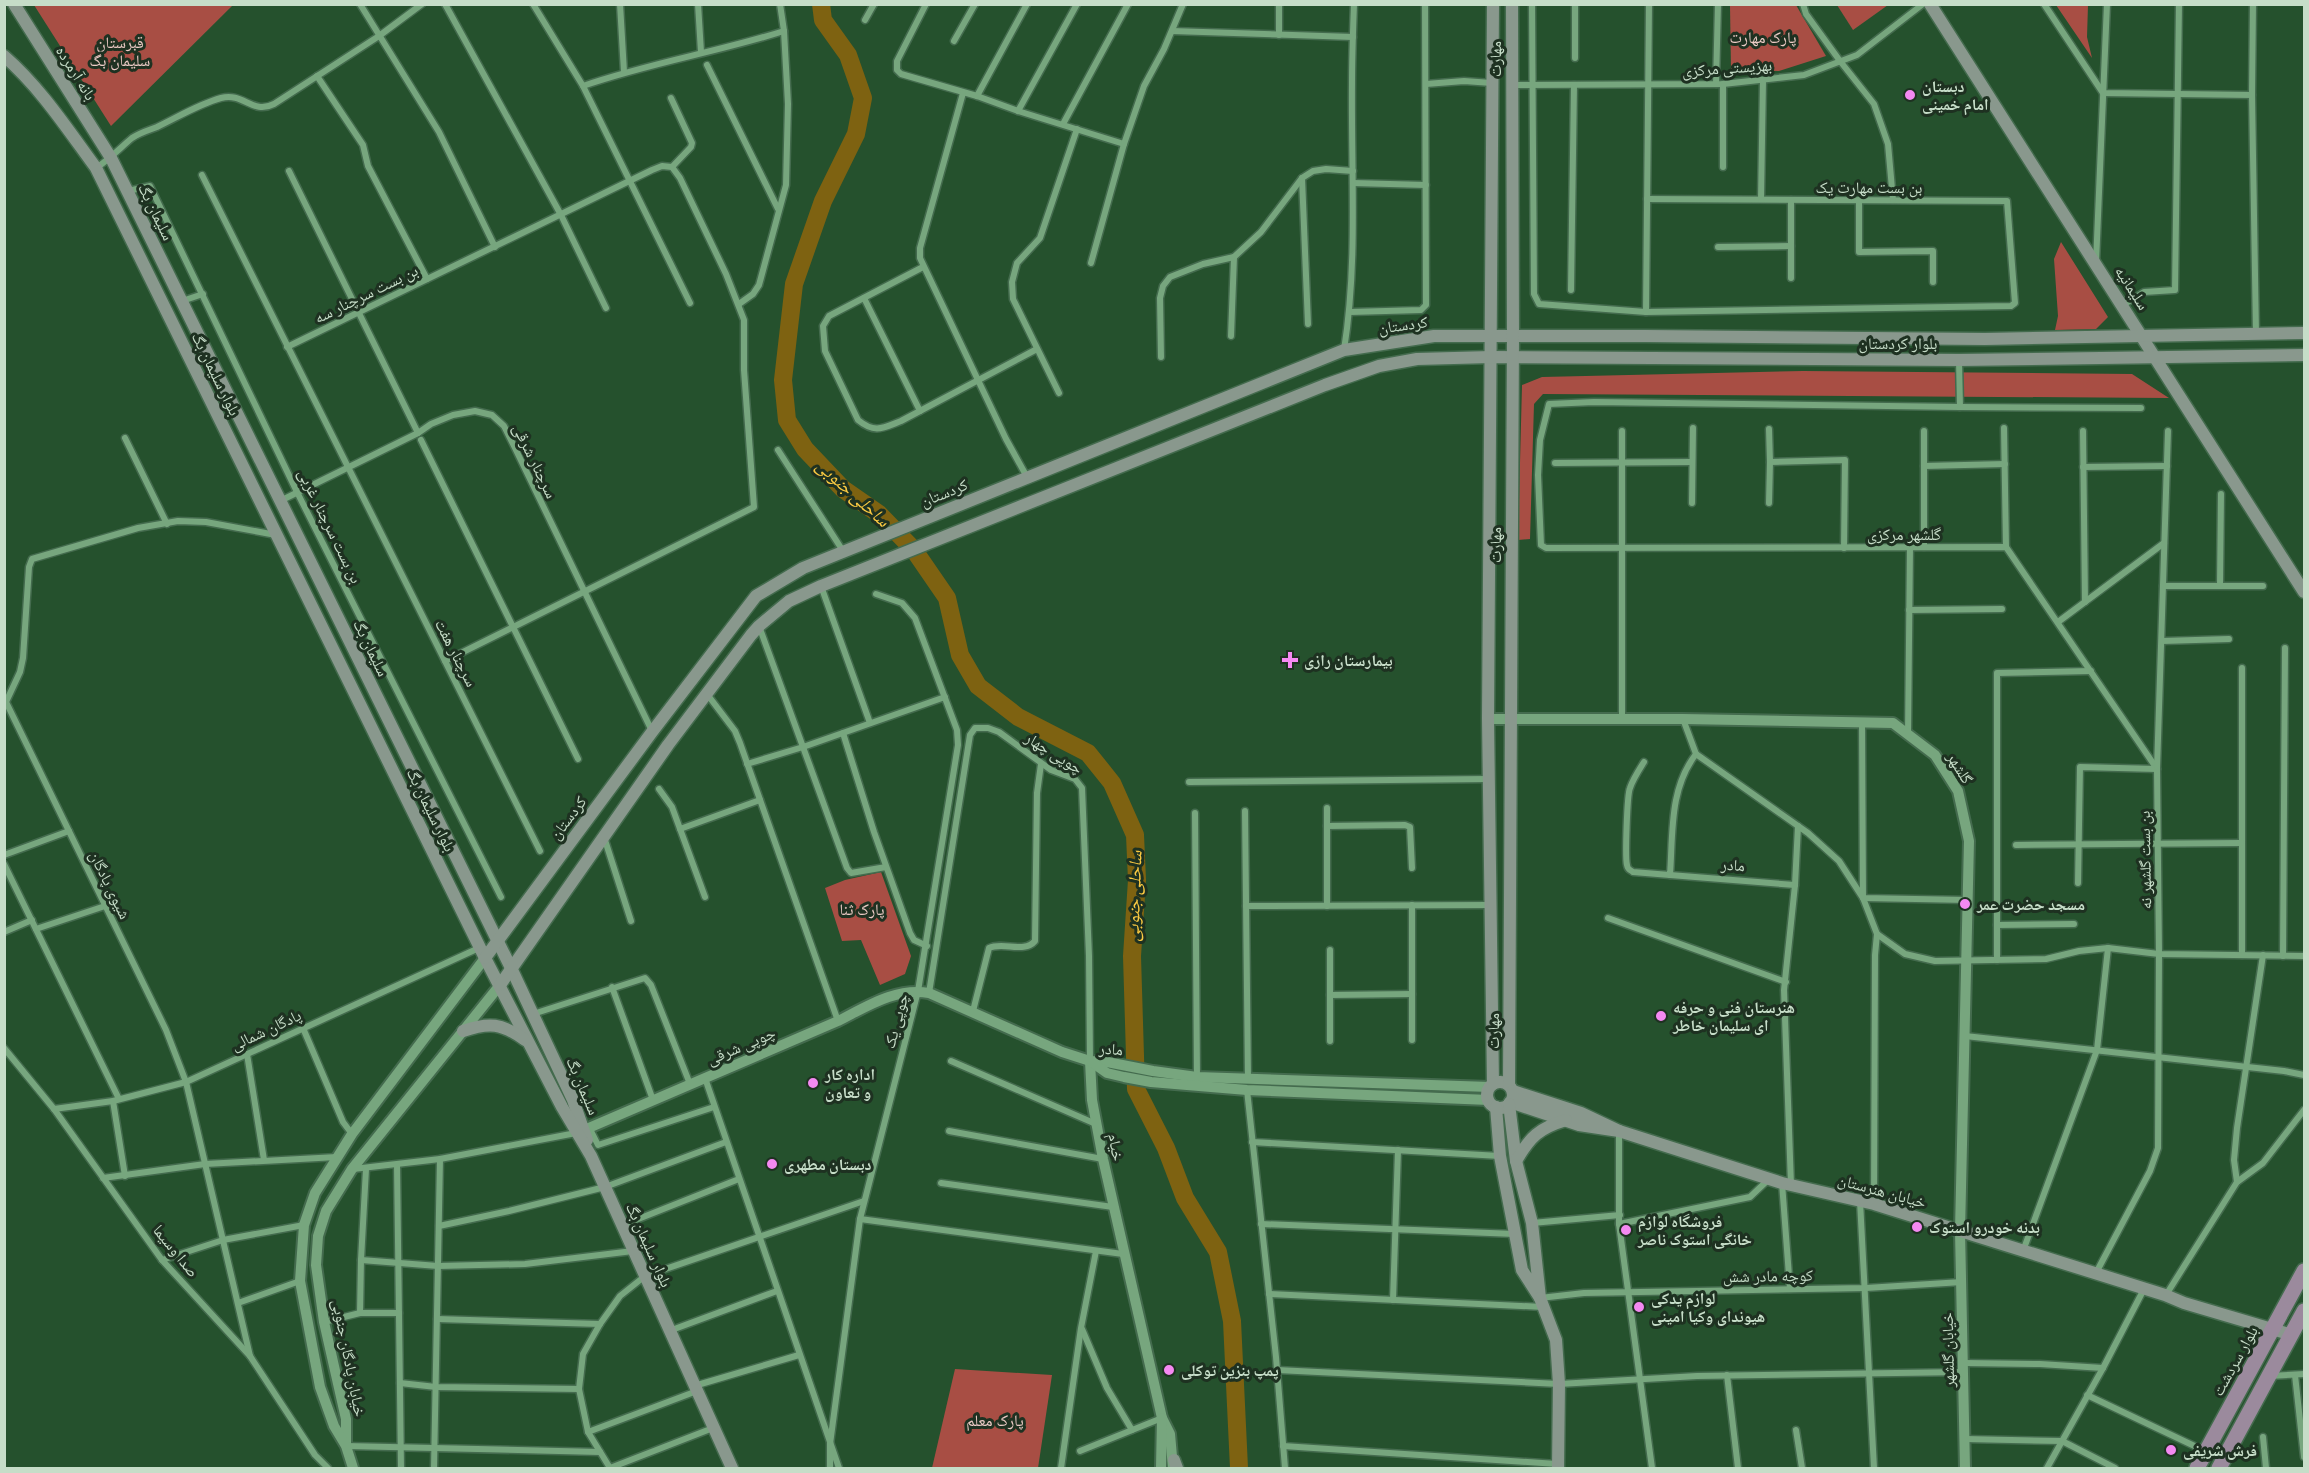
<svg xmlns="http://www.w3.org/2000/svg" width="2309" height="1473" font-family="'Fira Sans Condensed','Noto Naskh Arabic',sans-serif">
  <style>
    .green { fill: #a84e44 }
    .lines { fill: none; stroke-linecap: round; stroke-linejoin: round }
    .river { stroke: #7e6211; stroke-width: 18 }
    .minor-casing { stroke: #446b4e; stroke-width: 9 }
    .tertiary-casing { stroke: #446b4e; stroke-width: 14 }
    .secondary-casing { stroke: #446b4e; stroke-width: 15 }
    .primary-casing { stroke: #446b4e; stroke-width: 18 }
    .minor { stroke: #77a67e; stroke-width: 6 }
    .tertiary { stroke: #77a67e; stroke-width: 10 }
    .secondary { stroke: #89988d; stroke-width: 12 }
    .primary { stroke: #9b8a9d; stroke-width: 15 }
    .poi-dot { fill: #f489f1; stroke: #1e3121; stroke-width: 2 }
    .labels { text-anchor: middle; dominant-baseline: central; stroke-width: 6; stroke-linejoin: round; paint-order: stroke }
    .park-label { font-size: 16px; fill: #edcbc6; stroke: #1e3121 }
    .street-label { font-size: 16px; fill: #c6ddc8; stroke: #1e3121 }
    .poi-label { font-size: 16px; font-weight: bold; fill: #c6ddc8; stroke: #1e3121; text-anchor: start }
    .water-label { font-size: 18px; font-style: italic; fill: #fbca42; stroke: #1e3121 }
  </style>
  <rect width="100%" height="100%" fill="#25512d"/>
  <g class="green">
    <path d="M 34,5 L 233,5 L 111,126 Z"/>
    <path d="M 1730,5 L 1796,5 L 1826,56 L 1779,71 L 1731,70 Z"/>
    <path d="M 1837,5 L 1888,5 L 1853,30 Z"/>
    <path d="M 2056,5 L 2088,5 L 2087,37 L 2092,58 Z"/>
    <path d="M 2061,242 L 2108,317 L 2096,329 L 2055,330 L 2058,316 L 2054,259 Z"/>
    <path d="M 1803,371 L 2132,374 L 2169,398 L 1543,394 L 1534,404 L 1530,539 L 1518,540 L 1522,385 L 1542,377 Z"/>
    <path d="M 881,872 L 911,956 L 905,974 L 880,985 L 861,940 L 842,941 L 825,888 L 845,880 Z"/>
    <path d="M 955,1369 L 1052,1375 L 1038,1468 L 932,1468 Z"/>
  </g>
  <g class="lines">
    <path class="river" d="M 821,4 L 823,20 L 848,55 L 863,98 L 856,134 L 823,201 L 794,284 L 783,380 L 787,420 L 805,449 L 843,489 L 879,514 L 914,550 L 947,598 L 960,655 L 978,686 L 1018,717 L 1088,753 L 1112,783 L 1135,835 L 1137,880 L 1132,956 L 1136,1089 L 1166,1148 L 1185,1198 L 1218,1252 L 1232,1321 L 1239,1468"/>
    <g class="minor-casing">
      <g id="minor">
        <path d="M 360,4 L 439,132 L 495,247"/>
        <path d="M 445,4 L 561,215 L 606,308"/>
        <path d="M 533,4 L 583,86 L 690,303"/>
        <path d="M 620,4 L 624,72"/>
        <path d="M 698,4 L 701,52"/>
        <path d="M 926,4 L 897,61 L 897,70 L 901,74 L 977,96 L 1018,111 L 1124,144"/>
        <path d="M 1279,4 L 1279,35"/>
        <path d="M 1532,4 L 1534,294 L 1539,304 L 1646,312 L 2011,306 L 2015,303 L 2007,201 L 1647,199"/>
        <path d="M 1803,4 L 1806,14 L 1840,61 L 1874,104 L 1888,144 L 1893,200"/>
        <path d="M 2044,4 L 2103,93 L 2252,95"/>
        <path d="M 2253,4 L 2252,95 L 2256,334"/>
        <path d="M 865,20 L 874,4"/>
        <path d="M 1172,31 L 1353,37"/>
        <path d="M 954,41 L 975,4"/>
        <path d="M 1575,58 L 1575,4"/>
        <path d="M 707,65 L 778,209"/>
        <path d="M 317,76 L 363,145 L 368,166 L 427,279"/>
        <path d="M 1426,84 L 1464,81 L 1492,83"/>
        <path d="M 1716,84 L 1718,4"/>
        <path d="M 1723,84 L 1723,167"/>
        <path d="M 1512,85 L 1723,84 L 1804,75 L 1857,55 L 1923,4"/>
        <path d="M 583,86 C 649,63 718,52 784,31 L 780,4"/>
        <path d="M 963,93 L 920,248 L 920,258 L 1006,439 L 1027,477"/>
        <path d="M 977,96 L 1027,4"/>
        <path d="M 671,98 L 692,143 L 691,147 L 672,167"/>
        <path d="M 1018,111 L 1077,4"/>
        <path d="M 1063,124 L 1128,4"/>
        <path d="M 96,168 C 110,159 120,148 132,138 C 139,133 149,130 157,127 C 178,117 199,104 221,98 C 244,92 252,115 274,104 L 379,36 L 422,4"/>
        <path d="M 289,171 L 418,433"/>
        <path d="M 202,175 L 540,851"/>
        <path d="M 1302,178 L 1308,324"/>
        <path d="M 1353,183 L 1426,185"/>
        <path d="M 128,191 L 150,186 L 297,492 L 501,897"/>
        <path d="M 1761,199 L 1763,81"/>
        <path d="M 1791,200 L 1791,278"/>
        <path d="M 1859,200 L 1859,252 L 1933,251 L 1933,282"/>
        <path d="M 1718,247 L 1791,246"/>
        <path d="M 1091,263 L 1124,144 L 1144,86 L 1164,49 L 1183,4"/>
        <path d="M 2096,263 L 2107,4"/>
        <path d="M 923,267 L 829,316 L 823,326 L 825,351 L 858,420 C 875,434 883,428 901,421 L 1037,349"/>
        <path d="M 1571,290 L 1574,85"/>
        <path d="M 864,298 L 920,411"/>
        <path d="M 182,301 L 203,294"/>
        <path d="M 739,304 L 753,294 L 759,285 L 786,185 L 788,104 L 784,31"/>
        <path d="M 2123,305 L 2144,292 L 2175,290 L 2179,4"/>
        <path d="M 1350,312 L 1421,310 L 1426,305 L 1425,4"/>
        <path d="M 1646,312 L 1649,4"/>
        <path d="M 1231,336 L 1234,257"/>
        <path d="M 287,347 L 652,170 L 662,166 L 672,167 L 680,178 L 726,274 L 744,320 L 744,370 L 754,507 L 445,661"/>
        <path d="M 1344,350 C 1358,262 1351,172 1352,83 C 1352,57 1353,31 1354,4"/>
        <path d="M 1161,357 L 1160,298 L 1163,286 L 1170,277 L 1203,264 L 1234,257 L 1261,232 L 1302,178 L 1313,171 L 1326,169 L 1353,171"/>
        <path d="M 1959,360 L 1960,407 L 1594,402 L 1549,404 L 1540,440 L 1538,475 L 1541,545 L 1546,548 L 2006,547 L 2157,769"/>
        <path d="M 1059,393 L 1013,299 L 1012,282 L 1017,263 L 1040,238 L 1077,129"/>
        <path d="M 1960,407 L 2141,408"/>
        <path d="M 2004,428 L 2006,547"/>
        <path d="M 1769,429 L 1770,462 L 1845,460 L 1844,548"/>
        <path d="M 1924,431 L 1924,547"/>
        <path d="M 2083,431 L 2085,602"/>
        <path d="M 125,438 L 167,524"/>
        <path d="M 421,440 L 578,759"/>
        <path d="M 778,450 L 843,551"/>
        <path d="M 1555,463 L 1691,462"/>
        <path d="M 1924,466 L 2005,464"/>
        <path d="M 2083,467 L 2167,466"/>
        <path d="M 280,501 L 418,433 L 431,424 L 453,415 L 475,411 L 492,415 L 504,426 L 515,448 L 652,731"/>
        <path d="M 1692,503 L 1693,428"/>
        <path d="M 1769,503 L 1770,462"/>
        <path d="M 2220,585 L 2221,494"/>
        <path d="M 821,586 L 870,723"/>
        <path d="M 2163,586 L 2263,586"/>
        <path d="M 1909,610 L 2002,609"/>
        <path d="M 2058,622 L 2164,543"/>
        <path d="M 759,626 L 847,868 L 851,873 L 886,867"/>
        <path d="M 2162,641 L 2229,639"/>
        <path d="M 2242,668 L 2242,955"/>
        <path d="M 707,694 L 735,731 L 740,743 L 838,1021"/>
        <path d="M 1622,719 L 1622,431"/>
        <path d="M 1683,719 L 1696,754 L 1808,833 L 1839,861 L 1863,898 L 1877,934 L 1905,954 L 1935,961 L 2046,959 L 2079,951 L 2108,948 L 2159,954 L 2304,956"/>
        <path d="M 1862,722 L 1863,898 L 1968,900"/>
        <path d="M 843,733 L 874,832 L 910,933 L 914,940 L 927,946"/>
        <path d="M 1908,734 L 1910,547"/>
        <path d="M 1644,762 C 1639,770 1633,779 1630,788 C 1627,795 1625,858 1627,865 C 1628,870 1629,869 1633,872 L 1670,875 C 1673,834 1669,789 1696,754"/>
        <path d="M 747,764 L 803,747 L 945,697"/>
        <path d="M 1189,782 L 1488,779"/>
        <path d="M 659,789 L 672,807 L 705,897"/>
        <path d="M 1245,811 L 1248,1080"/>
        <path d="M 1195,813 L 1197,1077"/>
        <path d="M 1327,826 L 1405,825 L 1410,827 L 1412,868"/>
        <path d="M 680,829 L 760,800"/>
        <path d="M 604,837 L 631,921"/>
        <path d="M 2016,845 L 2241,843"/>
        <path d="M 4,855 L 69,831"/>
        <path d="M 4,864 L 119,1099"/>
        <path d="M 1670,875 L 1795,885"/>
        <path d="M 2078,883 L 2080,767 L 2157,769"/>
        <path d="M 1246,906 L 1489,905"/>
        <path d="M 1327,906 L 1327,808"/>
        <path d="M 1608,918 L 1786,982"/>
        <path d="M 1997,925 L 2074,924"/>
        <path d="M 36,929 L 105,906"/>
        <path d="M 4,932 L 32,920"/>
        <path d="M 2283,956 L 2285,648"/>
        <path d="M 1997,960 L 1997,673 L 2091,671"/>
        <path d="M 612,987 L 653,1100"/>
        <path d="M 929,993 L 970,735 L 975,728 L 988,728 L 999,732 L 1051,770 L 1075,779 L 1082,788 L 1089,956 L 1090,1061"/>
        <path d="M 1330,995 L 1412,994"/>
        <path d="M 973,1011 L 989,948 C 1003,941 1024,954 1035,941 L 1037,793 L 1041,764"/>
        <path d="M 533,1014 L 645,978 L 651,985 L 690,1084"/>
        <path d="M 303,1028 L 343,1122 L 352,1134"/>
        <path d="M 1965,1036 L 2284,1071 L 2304,1075"/>
        <path d="M 1412,1040 L 1412,905"/>
        <path d="M 1330,1041 L 1330,950"/>
        <path d="M 4,1048 L 54,1109 L 162,1260 L 250,1356 L 315,1455 L 328,1468"/>
        <path d="M 247,1054 L 264,1160"/>
        <path d="M 951,1061 L 1096,1124"/>
        <path d="M 705,1078 L 839,1468"/>
        <path d="M 1247,1090 L 1276,1357 L 1285,1468"/>
        <path d="M 113,1101 L 125,1176"/>
        <path d="M 54,1109 L 113,1101 L 186,1082 L 479,948"/>
        <path d="M 589,1127 L 598,1145 L 714,1107"/>
        <path d="M 949,1131 L 1103,1159"/>
        <path d="M 1619,1131 L 1619,1224"/>
        <path d="M 1252,1142 L 1500,1156"/>
        <path d="M 397,1165 L 401,1468"/>
        <path d="M 353,1169 L 440,1159 L 576,1133"/>
        <path d="M 103,1178 L 205,1164 L 337,1157"/>
        <path d="M 2237,1182 L 2234,1160 L 2237,1128 L 2263,955"/>
        <path d="M 941,1183 L 1113,1207"/>
        <path d="M 1782,1183 L 1790,1289"/>
        <path d="M 1791,1185 L 1784,990 L 1795,885 L 1798,826"/>
        <path d="M 1860,1201 L 1874,1468"/>
        <path d="M 1874,1204 L 1875,955 L 1877,934"/>
        <path d="M 860,1219 L 1123,1254"/>
        <path d="M 1532,1223 L 1620,1215"/>
        <path d="M 1261,1224 L 1515,1234"/>
        <path d="M 623,1225 L 739,1179"/>
        <path d="M 439,1226 L 509,1211 L 605,1187 L 726,1142"/>
        <path d="M 2023,1251 L 2097,1050 L 2108,948"/>
        <path d="M 162,1260 L 223,1240 L 304,1225"/>
        <path d="M 361,1260 L 438,1266 L 525,1264 L 633,1251"/>
        <path d="M 2096,1273 L 2150,1171 L 2158,1148 L 2159,954 L 2157,769 L 2168,431"/>
        <path d="M 1269,1294 L 1543,1307"/>
        <path d="M 2166,1295 L 2237,1182 L 2263,1163 L 2304,1110"/>
        <path d="M 1540,1298 L 1584,1293 L 1866,1288 L 1962,1282"/>
        <path d="M 1393,1300 L 1398,1150"/>
        <path d="M 238,1303 L 300,1281"/>
        <path d="M 360,1313 L 361,1260 L 366,1169"/>
        <path d="M 437,1319 L 600,1324"/>
        <path d="M 324,1322 L 360,1313 L 399,1313"/>
        <path d="M 1082,1329 L 1107,1388 L 1132,1430"/>
        <path d="M 669,1331 L 777,1291"/>
        <path d="M 250,1356 L 186,1082 L 166,1030 L 6,702 L 20,672 L 23,658 L 29,567 L 32,559 L 138,528 L 178,521 L 206,522 L 276,535"/>
        <path d="M 1964,1363 L 2040,1364 L 2103,1368"/>
        <path d="M 1277,1370 L 1559,1384 L 1697,1376 L 1964,1372"/>
        <path d="M 1727,1375 L 1738,1468"/>
        <path d="M 2295,1375 L 2304,1457"/>
        <path d="M 2269,1376 L 2304,1374"/>
        <path d="M 400,1383 L 436,1387 L 579,1389"/>
        <path d="M 694,1386 L 799,1355"/>
        <path d="M 2087,1395 L 2205,1451"/>
        <path d="M 1796,1430 L 1802,1468"/>
        <path d="M 588,1432 L 697,1391"/>
        <path d="M 2263,1437 L 2266,1468"/>
        <path d="M 1965,1439 L 2062,1441 L 2115,1468"/>
        <path d="M 346,1446 L 600,1452"/>
        <path d="M 1283,1446 L 1557,1464"/>
        <path d="M 1080,1451 L 1162,1418"/>
        <path d="M 434,1468 L 440,1159"/>
        <path d="M 610,1468 L 588,1432 L 579,1389 L 583,1354 L 600,1324 L 620,1296 L 645,1276 L 864,1201"/>
        <path d="M 610,1468 L 713,1428"/>
        <path d="M 830,1468 L 830,1444 L 860,1219 L 918,991 L 958,745 L 957,730 L 915,618 L 902,603 L 876,594"/>
        <path d="M 1061,1468 L 1081,1328 L 1096,1251"/>
        <path d="M 1652,1468 L 1619,1224 L 1750,1197 L 1769,1179"/>
        <path d="M 2047,1468 L 2103,1368 L 2144,1289"/>
      </g>
    </g>
    <g class="tertiary-casing">
      <g id="tertiary">
        <path d="M 1488,719 L 1683,719 L 1893,723 L 1935,755 L 1958,791 L 1969,841 L 1960,1231 L 1965,1468"/>
        <path d="M 1090,1061 L 1092,1100 L 1103,1159 L 1162,1418 L 1170,1434 L 1173,1468"/>
        <path d="M 1090,1061 L 1107,1062 L 1153,1071 L 1197,1077 L 1490,1087"/>
        <path d="M 577,1133 L 838,1021 C 866,1007 896,987 929,993 L 1062,1052 L 1090,1061 L 1107,1073 L 1124,1077 L 1151,1082 L 1247,1090 L 1489,1100"/>
        <path d="M 346,1445 L 346,1419 L 324,1322 L 316,1265 L 318,1236 L 326,1211 L 352,1169 L 500,985"/>
        <path d="M 353,1468 L 346,1446 L 334,1426 L 320,1387 L 300,1281 L 304,1225 L 315,1193 L 352,1134 L 485,958"/>
        <path d="M 1161,1468 L 1162,1418"/>
      </g>
    </g>
    <g class="secondary-casing">
      <g id="secondary">
        <path d="M 14,4 L 111,158 L 512,970 L 573,1100 L 587,1140"/>
        <path d="M 1493,4 L 1488,719 L 1493,1084"/>
        <path d="M 1930,4 L 2304,592"/>
        <path d="M 4,56 C 40,87 68,130 96,168 L 485,958 L 562,1107 L 591,1156 L 732,1468"/>
        <path d="M 485,958 L 652,732 L 756,596 L 803,568 L 1344,350 L 1434,336 L 1646,336 L 1985,339 L 2304,333"/>
        <path d="M 500,985 L 668,745 L 751,635 L 759,626 L 789,601 L 821,586 L 1325,385 L 1379,366 L 1417,359 L 1491,357 L 1959,360 L 2304,355"/>
        <path d="M 463,1031 C 489,1022 502,1023 525,1040"/>
        <circle cx="1500" cy="1095" r="13"/>
        <path d="M 1509,1085 L 1513,337 L 1512,4"/>
        <path d="M 1510,1102 L 1579,1125 L 1619,1131 L 1581,1113 L 1513,1091"/>
        <path d="M 1496,1107 L 1500,1156 L 1522,1270 L 1540,1298 L 1532,1223 L 1516,1161 L 1509,1104"/>
        <path d="M 1619,1131 L 1782,1183 L 1874,1204 L 2165,1295 L 2184,1303 L 2292,1335"/>
        <path d="M 1516,1161 C 1530,1137 1539,1128 1566,1120"/>
        <path d="M 1540,1298 L 1556,1340 L 1559,1384 L 1558,1468"/>
        <path d="M 1174,1460 L 1177,1468"/>
      </g>
    </g>
    <g class="primary-casing">
      <g id="primary">
        <path d="M 2197,1468 L 2304,1271"/>
        <path d="M 2219,1468 L 2304,1311"/>
      </g>
    </g>
    <use href="#minor" class="minor"/>
    <use href="#tertiary" class="tertiary"/>
    <use href="#secondary" class="secondary"/>
    <use href="#primary" class="primary"/>
  </g>
  <g class="poi-dot">
    <circle cx="1910" cy="95" r="6"/>
    <path d="M1287 651h6v6h6v6h-6v6h-6v-6h-6v-6h6z"/>
    <circle cx="1965" cy="904" r="6"/>
    <circle cx="1661" cy="1016" r="6"/>
    <circle cx="813" cy="1083" r="6"/>
    <circle cx="772" cy="1164" r="6"/>
    <circle cx="1917" cy="1227" r="6"/>
    <circle cx="1626" cy="1230" r="6"/>
    <circle cx="1639" cy="1307" r="6"/>
    <circle cx="1169" cy="1370" r="6"/>
    <circle cx="2171" cy="1450" r="6"/>
  </g>
  <g class="labels">
    <g class="park-label">
      <text x="1763" y="37">پارک مهارت</text>
      <text x="120" y="42">قبرستان<tspan x="120" dy="18">سلیمان بگ</tspan></text>
      <text x="862" y="909">پارک ثنا</text>
      <text x="995" y="1420">پارک معلم</text>
    </g>
    <g class="street-label">
      <text transform="translate(1495 59) rotate(-90)">مهارت</text>
      <text transform="translate(1727 68) rotate(-4)">بهزیستی مرکزی</text>
      <text transform="translate(76 73) rotate(58)">بانه آرمرده</text>
      <text x="1869" y="187">بن بست مهارت یک</text>
      <text transform="translate(156 212) rotate(64)">سلیمان بگ</text>
      <text transform="translate(2132 288) rotate(57)">سلیمانیه</text>
      <text transform="translate(366 294) rotate(-26)">بن بست سرچنار سه</text>
      <text transform="translate(1403 325) rotate(-8)">کردستان</text>
      <text x="1898" y="343">بلوار کردستان</text>
      <text transform="translate(216 374) rotate(64)">بلوار سلیمان بگ</text>
      <text transform="translate(535 461) rotate(64)">سرچنار شرقی</text>
      <text transform="translate(944 493) rotate(-22)">کردستان</text>
      <text transform="translate(330 526) rotate(64)">بن بست سرچنار غربی</text>
      <text x="1904" y="534">گلشهر مرکزی</text>
      <text transform="translate(1495 545) rotate(-90)">مهارت</text>
      <text transform="translate(371 648) rotate(64)">سلیمان بگ</text>
      <text transform="translate(456 653) rotate(63)">سرچنار هفت</text>
      <text transform="translate(1054 753) rotate(32)">چوپی چهار</text>
      <text transform="translate(1960 768) rotate(59)">گلشهر</text>
      <text transform="translate(431 810) rotate(64)">بلوار سلیمان بگ</text>
      <text transform="translate(568 818) rotate(-53)">کردستان</text>
      <text transform="translate(2145 860) rotate(-91)">بن بست گلشهر نه</text>
      <text transform="translate(1733 865) rotate(4)">مادر</text>
      <text transform="translate(110 885) rotate(64)">شیوی پادگان</text>
      <text transform="translate(896 1021) rotate(-75)">چوپی یک</text>
      <text transform="translate(266 1030) rotate(-25)">پادگان شمالی</text>
      <text transform="translate(1493 1031) rotate(-90)">مهارت</text>
      <text transform="translate(741 1046) rotate(-23)">چوپی شرقی</text>
      <text transform="translate(1111 1049) rotate(4)">مادر</text>
      <text transform="translate(583 1086) rotate(67)">سلیمان بگ</text>
      <text transform="translate(1116 1147) rotate(79)">خیام</text>
      <text transform="translate(1882 1191) rotate(15)">خیابان هنرستان</text>
      <text transform="translate(649 1245) rotate(66)">بلوار سلیمان بگ</text>
      <text transform="translate(176 1251) rotate(51)">صدا وسیما</text>
      <text transform="translate(1768 1276) rotate(-1)">کوچه مادر شش</text>
      <text transform="translate(1948 1350) rotate(-91)">خیابان گلشهر</text>
      <text transform="translate(349 1358) rotate(79)">خیابان پادگان جنوبی</text>
      <text transform="translate(2235 1361) rotate(-61)">بلوار سردشت</text>
    </g>
    <g class="poi-label">
      <text x="1922" y="86">دبستان<tspan x="1922" dy="18">امام خمینی</tspan></text>
      <text x="1304" y="660">بیمارستان رازی</text>
      <text x="1977" y="904">مسجد حضرت عمر</text>
      <text x="1673" y="1007">هنرستان فنی و حرفه<tspan x="1673" dy="18">ای سلیمان خاطر</tspan></text>
      <text x="825" y="1074">اداره کار<tspan x="825" dy="18">و تعاون</tspan></text>
      <text x="784" y="1164">دبستان مطهری</text>
      <text x="1638" y="1221">فروشگاه لوازم<tspan x="1638" dy="18">خانگى استوک ناصر</tspan></text>
      <text x="1929" y="1227">بدنه خودرو استوک</text>
      <text x="1651" y="1298">لوازم یدکى<tspan x="1651" dy="18">هیونداى وکیا امینى</tspan></text>
      <text x="1181" y="1370">پمپ بنزین توکلی</text>
      <text x="2183" y="1450">فرش شریفی</text>
    </g>
    <g class="water-label">
      <text transform="translate(853 493) rotate(42)">ساحلی جنوبی</text>
      <text transform="translate(1134 896) rotate(-88)">ساحلی جنوبی</text>
    </g>
  </g>
  <rect width="2309" height="1473" fill="none" stroke="#c6ddc8" stroke-width="12"/>
</svg>
